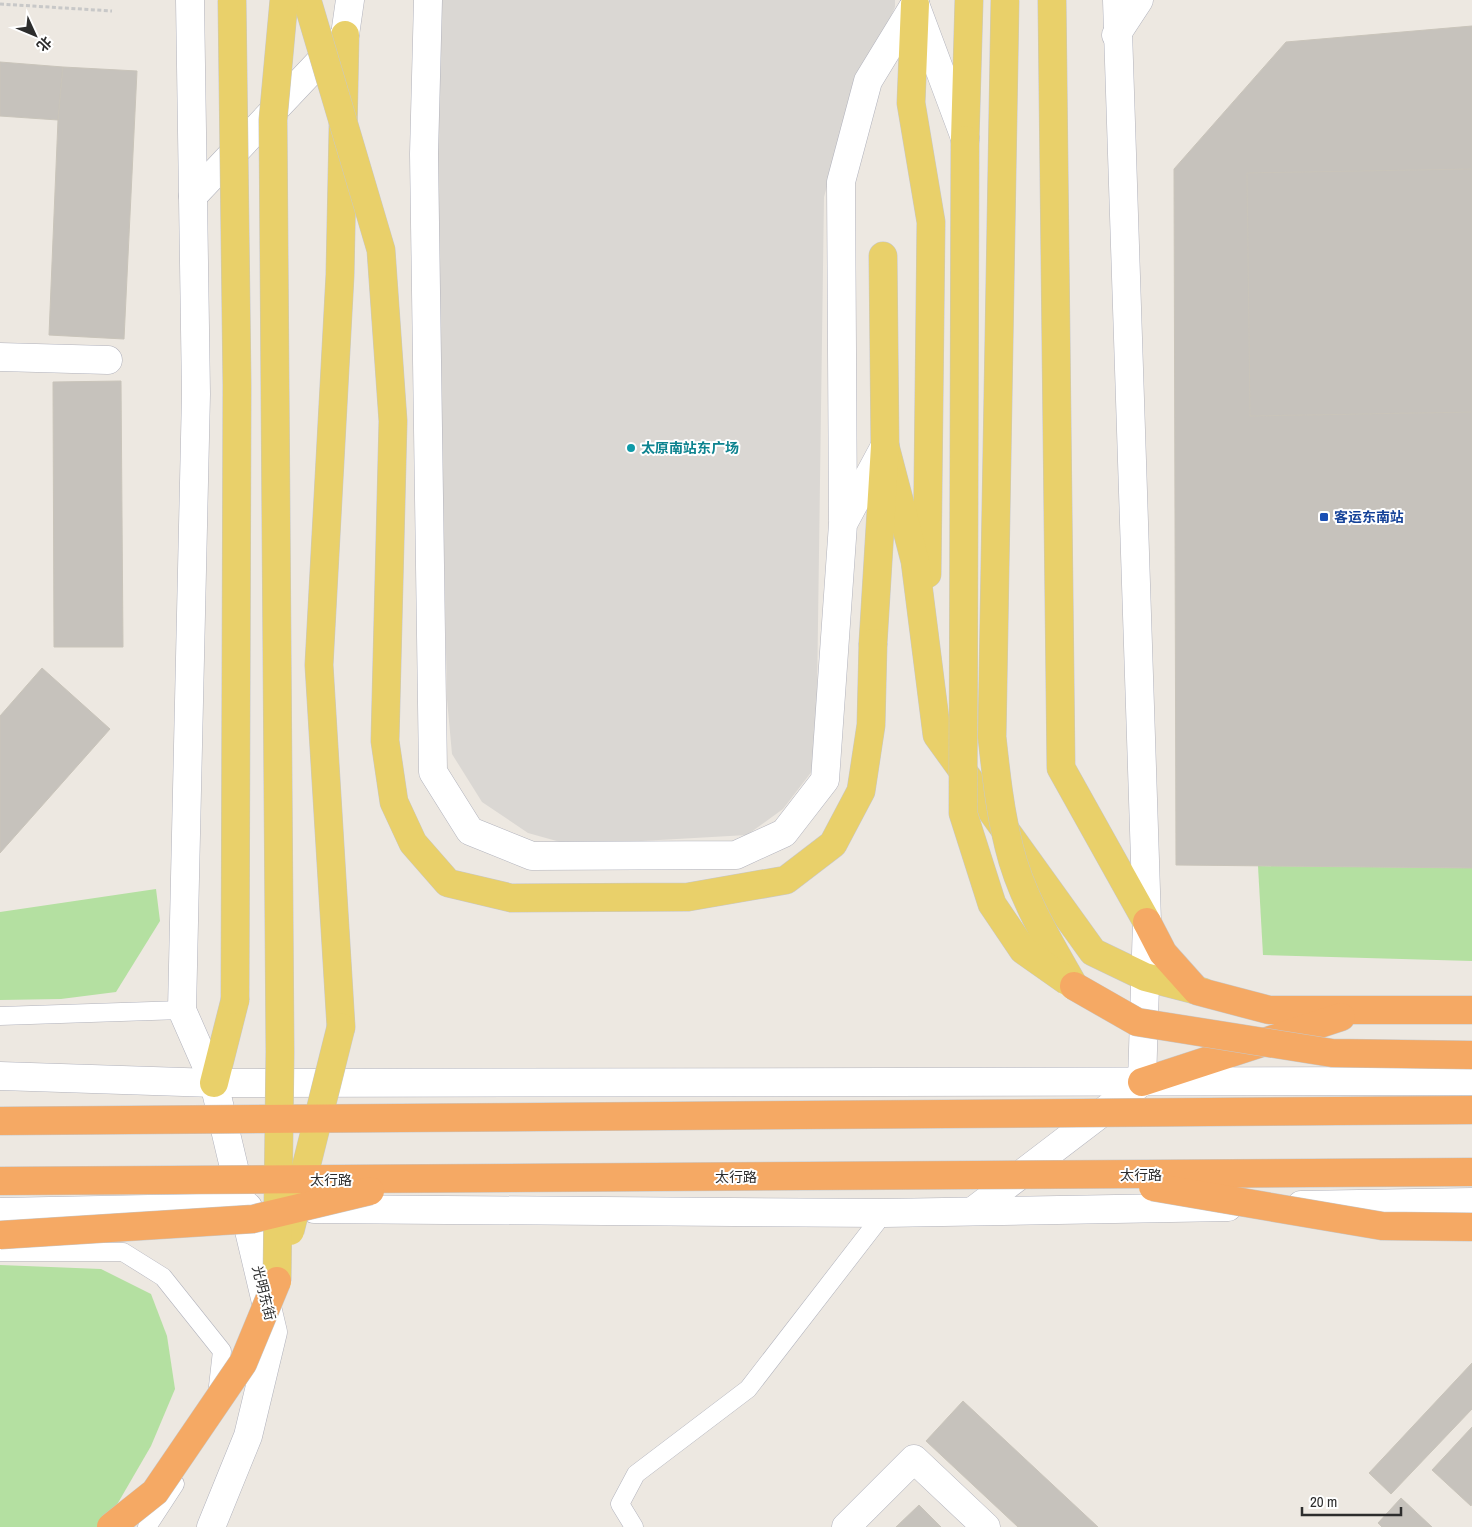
<svg xmlns="http://www.w3.org/2000/svg" width="1472" height="1527" font-family="'Archivo Narrow','Noto Sans SC',sans-serif">
  <style>
    .green { fill: #b4e0a1 }
    .plaza { fill: #dad7d3 }
    .building { fill: #c6c2bc; stroke: #c9c4ba }
    .lines { fill: none; stroke-linecap: round; stroke-linejoin: round }
    .lane-casing { stroke: #b1b2bc; stroke-width: 19 }
    .street-casing { stroke: #b1b2bc; stroke-width: 29 }
    .secondary-casing { stroke: #b1b2bc; stroke-width: 29 }
    .primary-casing { stroke: #c8c8c8; stroke-width: 29 }
    .highway-casing { stroke: #c8c8c8; stroke-width: 29 }
    .path { stroke: #c8c8c8; stroke-width: 3; stroke-dasharray: 4 2.5; stroke-linecap: butt }
    .lane { stroke: #fff; stroke-width: 18 }
    .street { stroke: #fff; stroke-width: 28 }
    .secondary { stroke: #fff; stroke-width: 28 }
    .primary { stroke: #e9d06a; stroke-width: 28 }
    .highway { stroke: #f5a964; stroke-width: 28 }
    .primary-bridge-casing { stroke: #c8c8c8; stroke-width: 29; stroke-linecap: butt }
    .highway-bridge-casing { stroke: #c8c8c8; stroke-width: 29; stroke-linecap: butt }
    .primary-bridge { stroke: #e9d06a; stroke-width: 28 }
    .highway-bridge { stroke: #f5a964; stroke-width: 28 }
    .culture-dot { fill: #0f9aa8; stroke: #fff; stroke-width: 2 }
    .transit-dot { fill: #1a4fb4; stroke: #fff; stroke-width: 2 }
    .labels { text-anchor: middle; dominant-baseline: central; stroke-width: 4; stroke-linejoin: round; paint-order: stroke }
    .culture-label { font-size: 14px; font-weight: bold; fill: #0d838f; stroke: #fff; text-anchor: start }
    .transit-label { font-size: 14px; font-weight: bold; fill: #164399; stroke: #fff; text-anchor: start }
    .street-label { font-size: 14px; fill: #2d2d2d; stroke: #fff }
  </style>
  <rect width="100%" height="100%" fill="#ede8e1"/>
  <g class="green">
    <path d="M 1258,866 L 1472,868 L 1472,961 L 1263,955 Z"/>
    <path d="M 156,889 L 160,921 L 116,992 L 61,999 L 0,1000 L 0,912 Z"/>
    <path d="M 0,1265 L 101,1269 L 151,1294 L 167,1336 L 175,1389 L 151,1446 L 104,1527 L 0,1527 Z"/>
  </g>
  <path class="plaza" d="M 433,0 L 895,0 L 895,7 L 846,117 L 824,197 L 816,766 L 783,809 L 747,835 L 571,845 L 528,833 L 482,802 L 452,754 L 447,699 Z"/>
  <g class="building">
    <path d="M 1472,26 L 1472,868 L 1176,865 L 1174,169 L 1286,42 Z"/>
    <path d="M 0,62 L 63,67 L 58,120 L 0,116 Z"/>
    <path d="M 63,67 L 137,71 L 124,339 L 49,335 L 58,120 Z"/>
    <path d="M 1472,169 L 1472,412 L 1250,416 L 1247,173 Z"/>
    <path d="M 121,381 L 123,647 L 54,647 L 53,382 Z"/>
    <path d="M 42,668 L 110,729 L 0,853 L 0,716 Z"/>
    <path d="M 1472,1363 L 1472,1409 L 1391,1494 L 1369,1473 Z"/>
    <path d="M 963,1401 L 1098,1527 L 1018,1527 L 926,1441 Z"/>
    <path d="M 1472,1427 L 1472,1504 L 1471,1506 L 1432,1470 Z"/>
    <path d="M 1401,1498 L 1432,1527 L 1382,1527 L 1378,1523 Z"/>
    <path d="M 919,1505 L 941,1527 L 896,1527 Z"/>
  </g>
  <g class="lines">
    <g class="lane-casing">
      <g id="lane">
        <path d="M 0,1016 L 182,1010"/>
        <path d="M 0,1252 L 123,1252 L 163,1277 L 222,1351 L 217,1395"/>
        <path d="M 147,1527 L 175,1484"/>
        <path d="M 634,1527 L 620,1504 L 636,1474 L 748,1389 L 884,1213"/>
      </g>
    </g>
    <g class="street-casing">
      <g id="street">
        <path d="M 0,357 L 108,360"/>
        <path d="M 846,1527 L 914,1459 L 986,1527"/>
      </g>
    </g>
    <g class="secondary-casing">
      <g id="secondary">
        <path d="M 190,0 L 196,394 L 182,1010 L 214,1083 L 273,1332 L 248,1436 L 211,1527"/>
        <path d="M 428,0 L 424,154 L 433,772 L 470,831 L 532,856 L 736,855 L 784,833 L 825,780 L 843,524 L 885,446"/>
        <path d="M 915,4 L 965,138"/>
        <path d="M 1116,35 L 1139,0"/>
        <path d="M 193,196 L 345,35 L 350,0"/>
        <path d="M 843,520 L 841,182 L 868,81 L 915,4 L 915,0"/>
        <path d="M 0,1076 L 214,1083 L 1472,1081"/>
        <path d="M 1301,1205 L 1472,1202"/>
        <path d="M 314,1209 L 884,1213 L 1228,1207"/>
        <path d="M 973,1211 L 1142,1082 L 1147,922 L 1117,0"/>
        <path d="M 0,1212 L 248,1207"/>
      </g>
    </g>
    <g class="primary-casing">
      <g id="primary">
        <path d="M 1052,0 L 1061,768 L 1147,922"/>
        <path d="M 915,4 L 911,103 L 931,222 L 927,574"/>
        <path d="M 965,140 L 969,0"/>
        <path d="M 885,446 L 915,561 L 937,735 L 1093,952 L 1145,977 L 1203,992"/>
        <path d="M 873,643 L 885,446 L 883,256"/>
        <path d="M 341,1027 L 319,665 L 340,275 L 345,35"/>
        <path d="M 214,1083 L 235,1000"/>
      </g>
    </g>
    <g class="highway-casing">
      <g id="highway">
        <path d="M 1147,922 L 1163,953 L 1197,991 L 1269,1010 L 1472,1010"/>
        <path d="M 1142,1082 L 1341,1017"/>
      </g>
    </g>
    <path class="path" d="M 0,4 L 112,11"/>
    <use href="#lane" class="lane"/>
    <use href="#street" class="street"/>
    <use href="#secondary" class="secondary"/>
    <use href="#primary" class="primary"/>
    <use href="#highway" class="highway"/>
    <g class="primary-bridge-casing">
      <g id="primary-bridge">
        <path d="M 232,0 L 237,385 L 235,1000"/>
        <path d="M 307,0 L 381,250 L 393,421 L 385,741 L 394,802 L 413,843 L 448,883 L 511,898 L 688,897 L 786,880 L 833,844 L 861,791 L 871,725 L 873,643"/>
        <path d="M 1005,0 L 992,737 C 996,774 1000,811 1009,847 C 1021,897 1049,942 1074,986"/>
        <path d="M 965,140 L 963,813 L 992,904 L 1023,950 L 1067,981"/>
        <path d="M 290,1231 L 341,1027"/>
        <path d="M 277,1281 L 280,1052 L 273,120 L 284,0"/>
      </g>
    </g>
    <g class="highway-bridge-casing">
      <g id="highway-bridge">
        <path d="M 1074,986 L 1137,1022 L 1332,1053 L 1472,1055"/>
        <path d="M 0,1121 L 1472,1110"/>
        <path d="M 0,1181 L 1472,1172"/>
        <path d="M 1153,1187 L 1382,1226 L 1472,1227"/>
        <path d="M 0,1235 L 253,1219 L 370,1191"/>
        <path d="M 111,1527 L 155,1492 L 243,1363 L 277,1281"/>
      </g>
    </g>
    <use href="#primary-bridge" class="primary-bridge"/>
    <use href="#highway-bridge" class="highway-bridge"/>
  </g>
  <circle class="culture-dot" cx="631" cy="448" r="5"/>
  <rect class="transit-dot" x="1319" y="512" width="10" height="10" rx="2.5"/>
  <g class="labels">
    <g class="culture-label">
      <text x="641" y="448">太原南站东广场</text>
    </g>
    <g class="transit-label">
      <text x="1334" y="517">客运东南站</text>
    </g>
    <g class="street-label">
      <text x="1141" y="1175">太行路</text>
      <text x="736" y="1177">太行路</text>
      <text x="331" y="1180">太行路</text>
      <text transform="translate(264 1293) rotate(76)">光明东街</text>
    </g>
  </g>
  <g transform="translate(35 35) rotate(134)" stroke="#ffffff" stroke-width="4" paint-order="stroke">
  <path d="M0-4L9 19L0 12L-9 19Z" fill="#2d2d2d"/>
  <text y="-8" font-size="14" font-weight="bold" text-anchor="middle" fill="#2d2d2d">北</text>
  </g>
  <path d="M1302 1507v8h99v-8" fill="none" stroke="#2d2d2d" stroke-width="2.5"/>
  <text x="1310" y="1507" font-size="15" fill="#2d2d2d" stroke="#ffffff" stroke-width="4" paint-order="stroke">20 m</text>
</svg>
